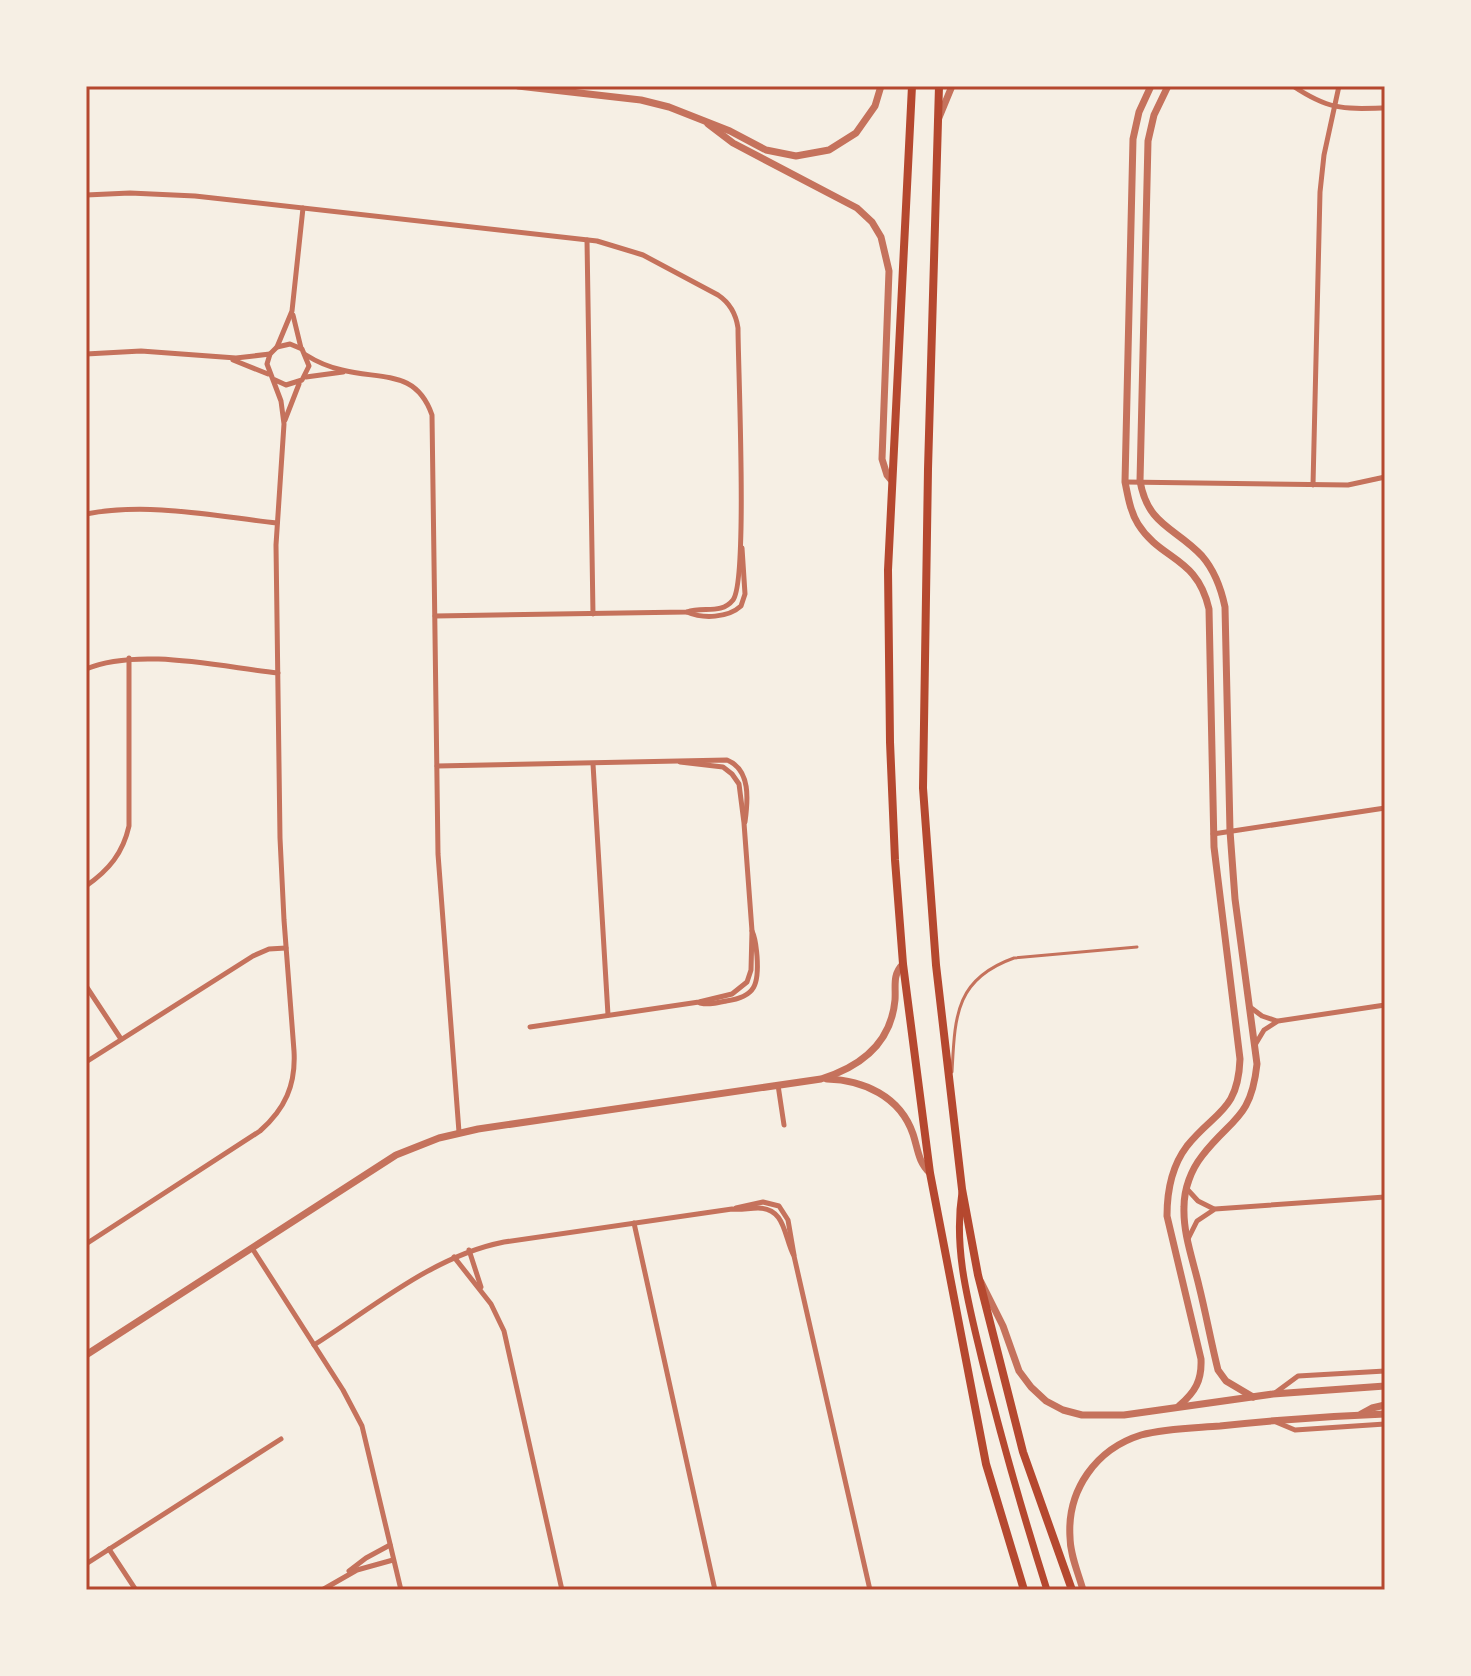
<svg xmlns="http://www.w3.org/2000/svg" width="1471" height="1676" font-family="'Public Sans',sans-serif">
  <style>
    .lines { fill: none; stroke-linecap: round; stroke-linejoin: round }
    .service { stroke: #c5725c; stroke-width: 3 }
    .minor { stroke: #c5725c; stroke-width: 5 }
    .tertiary { stroke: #c5725c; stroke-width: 7 }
    .secondary { stroke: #b5482f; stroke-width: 7 }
    .primary { stroke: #b5482f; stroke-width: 8 }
    .neatline { fill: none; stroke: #b5482f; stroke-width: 3 }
  </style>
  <rect width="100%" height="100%" fill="#f6efe4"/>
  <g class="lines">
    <path class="service" d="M 952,1072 C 955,1016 955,979 1014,958 L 1137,947"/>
    <g class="minor">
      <path d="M 1293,86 C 1329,110 1342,109 1385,108"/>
      <path d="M 86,195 L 130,193 L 195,196 L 597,241 L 643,255 L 718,295 C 730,303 736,314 738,328 C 738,368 748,581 733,600 C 721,615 703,606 687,612 L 435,616"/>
      <path d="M 587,240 L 593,614"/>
      <path d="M 293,315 L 301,348"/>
      <path d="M 277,347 L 292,311 L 303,208"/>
      <path d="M 86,354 L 141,351 L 236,358 L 270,354"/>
      <path d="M 306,355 C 317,362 329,367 342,370 C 381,380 416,369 432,415 L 438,854 L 459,1132"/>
      <path d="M 233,360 L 268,374"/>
      <path d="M 306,377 L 343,372"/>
      <path d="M 285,420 L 299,384"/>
      <path d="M 1125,482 L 1348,485 L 1385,477"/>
      <path d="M 1313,485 L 1320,192 L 1324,155 L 1339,86"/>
      <path d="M 86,514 C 149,502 214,516 277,523"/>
      <path d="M 687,612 C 703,619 728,618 741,606 L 745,594 L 742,548"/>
      <path d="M 86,669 C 139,647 221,667 278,673"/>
      <path d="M 593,764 L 608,1015"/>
      <path d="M 437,766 L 727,760 C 751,770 748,800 745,822"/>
      <path d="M 1213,834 L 1385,808"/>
      <path d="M 86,886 C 109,870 123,853 129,826 L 129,658"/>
      <path d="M 86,986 L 121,1039"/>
      <path d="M 700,1003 C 709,1005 717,1003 726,1001 C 756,997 759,984 757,956 C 756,947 756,939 752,931"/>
      <path d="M 1250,1007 L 1262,1016 L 1277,1021"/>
      <path d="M 530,1027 L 699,1002 L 732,994 L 747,982 L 751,970 L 752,931 L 744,823 L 739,784 L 732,774 L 723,767 L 680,762"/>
      <path d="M 1255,1045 L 1264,1030 L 1278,1021 L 1385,1005"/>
      <path d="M 86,1062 L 253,956 L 269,949 L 286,948"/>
      <path d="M 778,1085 L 784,1125"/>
      <path d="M 1187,1189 L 1198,1201 L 1214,1209"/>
      <path d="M 736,1208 L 763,1202 L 779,1206 L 788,1220 L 794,1255"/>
      <path d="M 634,1223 L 715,1590"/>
      <path d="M 1188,1239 L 1197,1221 L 1215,1209 L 1385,1197"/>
      <path d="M 86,1244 L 260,1131 C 285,1109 296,1085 294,1051 L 284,920 L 280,838 L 276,545 L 284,424 L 281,401 L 267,364 L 270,354 L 277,347 L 290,344 L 302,349 L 309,366 L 302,380 L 286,385 L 273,379"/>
      <path d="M 252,1248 L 343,1390 L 362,1426 L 401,1590"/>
      <path d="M 469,1250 L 481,1287"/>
      <path d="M 454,1257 L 491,1304 L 504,1331 L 562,1590"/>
      <path d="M 314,1345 C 374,1307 433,1256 504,1242 L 732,1209 C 741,1210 749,1208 758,1208 C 786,1208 784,1238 794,1256 L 870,1590"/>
      <path d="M 1275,1393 L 1298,1376 L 1385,1371"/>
      <path d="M 1276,1422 L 1295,1430 L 1385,1424"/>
      <path d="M 109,1549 L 136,1590"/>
      <path d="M 86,1564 L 281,1439"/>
      <path d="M 349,1571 L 366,1558 L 390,1545"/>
      <path d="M 322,1590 L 357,1570 L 393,1560"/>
    </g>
    <g class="tertiary">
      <path d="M 518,86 L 641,100 L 669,107 L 730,131 L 766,150 L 796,156 L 829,150 L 856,133 L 875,106 L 881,86"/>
      <path d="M 1151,86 L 1139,112 L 1133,139 L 1125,482 C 1128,496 1130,511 1138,524 C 1161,561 1197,556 1209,609 L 1214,847 L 1240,1059 C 1238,1112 1215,1111 1187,1146 C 1171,1167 1167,1191 1167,1216 L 1201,1359 C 1202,1381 1195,1392 1179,1406"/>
      <path d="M 1168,86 L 1154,115 L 1148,141 L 1140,481 C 1148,526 1175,527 1202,556 C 1215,571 1221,588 1225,607 L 1230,831 L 1235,899 L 1257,1064 C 1251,1120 1231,1118 1202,1156 C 1191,1170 1184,1189 1184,1207 C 1183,1234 1193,1260 1199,1286 C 1206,1314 1211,1342 1218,1370 L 1226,1381 L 1253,1397"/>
      <path d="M 938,120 L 952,86"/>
      <path d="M 708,124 L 733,143 L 857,208 L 872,222 L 881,237 L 889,271 L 882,459 L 887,475 L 892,481"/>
      <path d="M 827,1079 C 863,1080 900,1096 913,1134 C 918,1149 918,1162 930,1173"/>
      <path d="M 981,1282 L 1003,1326 L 1019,1371 L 1031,1387 L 1046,1401 L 1063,1410 L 1082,1415 L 1124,1415 L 1273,1394 L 1385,1386"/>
      <path d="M 86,1355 L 396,1155 L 439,1138 L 478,1129 L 821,1079 C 860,1067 891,1044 895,1000 C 896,986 892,975 903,964"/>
      <path d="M 1361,1414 L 1372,1408 L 1385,1405"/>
      <path d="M 1083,1590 C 1078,1572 1070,1555 1070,1537 C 1067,1490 1096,1449 1141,1435 C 1166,1428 1195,1428 1220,1426 C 1275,1420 1330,1416 1385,1414"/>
    </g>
    <path class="secondary" d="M 962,1192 C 953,1250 969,1305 982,1360 C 1001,1438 1023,1514 1047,1590"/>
    <g class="primary">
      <path d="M 912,86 L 888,570 L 890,742 L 895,860 L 903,964 L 930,1173 L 986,1464 L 1024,1590"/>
      <path d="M 939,86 L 928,469 L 923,788 L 936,965 L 962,1189 L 978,1275 L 1023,1452 L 1072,1590"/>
    </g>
  </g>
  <rect width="1471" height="1676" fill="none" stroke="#f6efe4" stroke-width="176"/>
  <rect x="88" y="88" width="1295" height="1500" class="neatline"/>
</svg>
